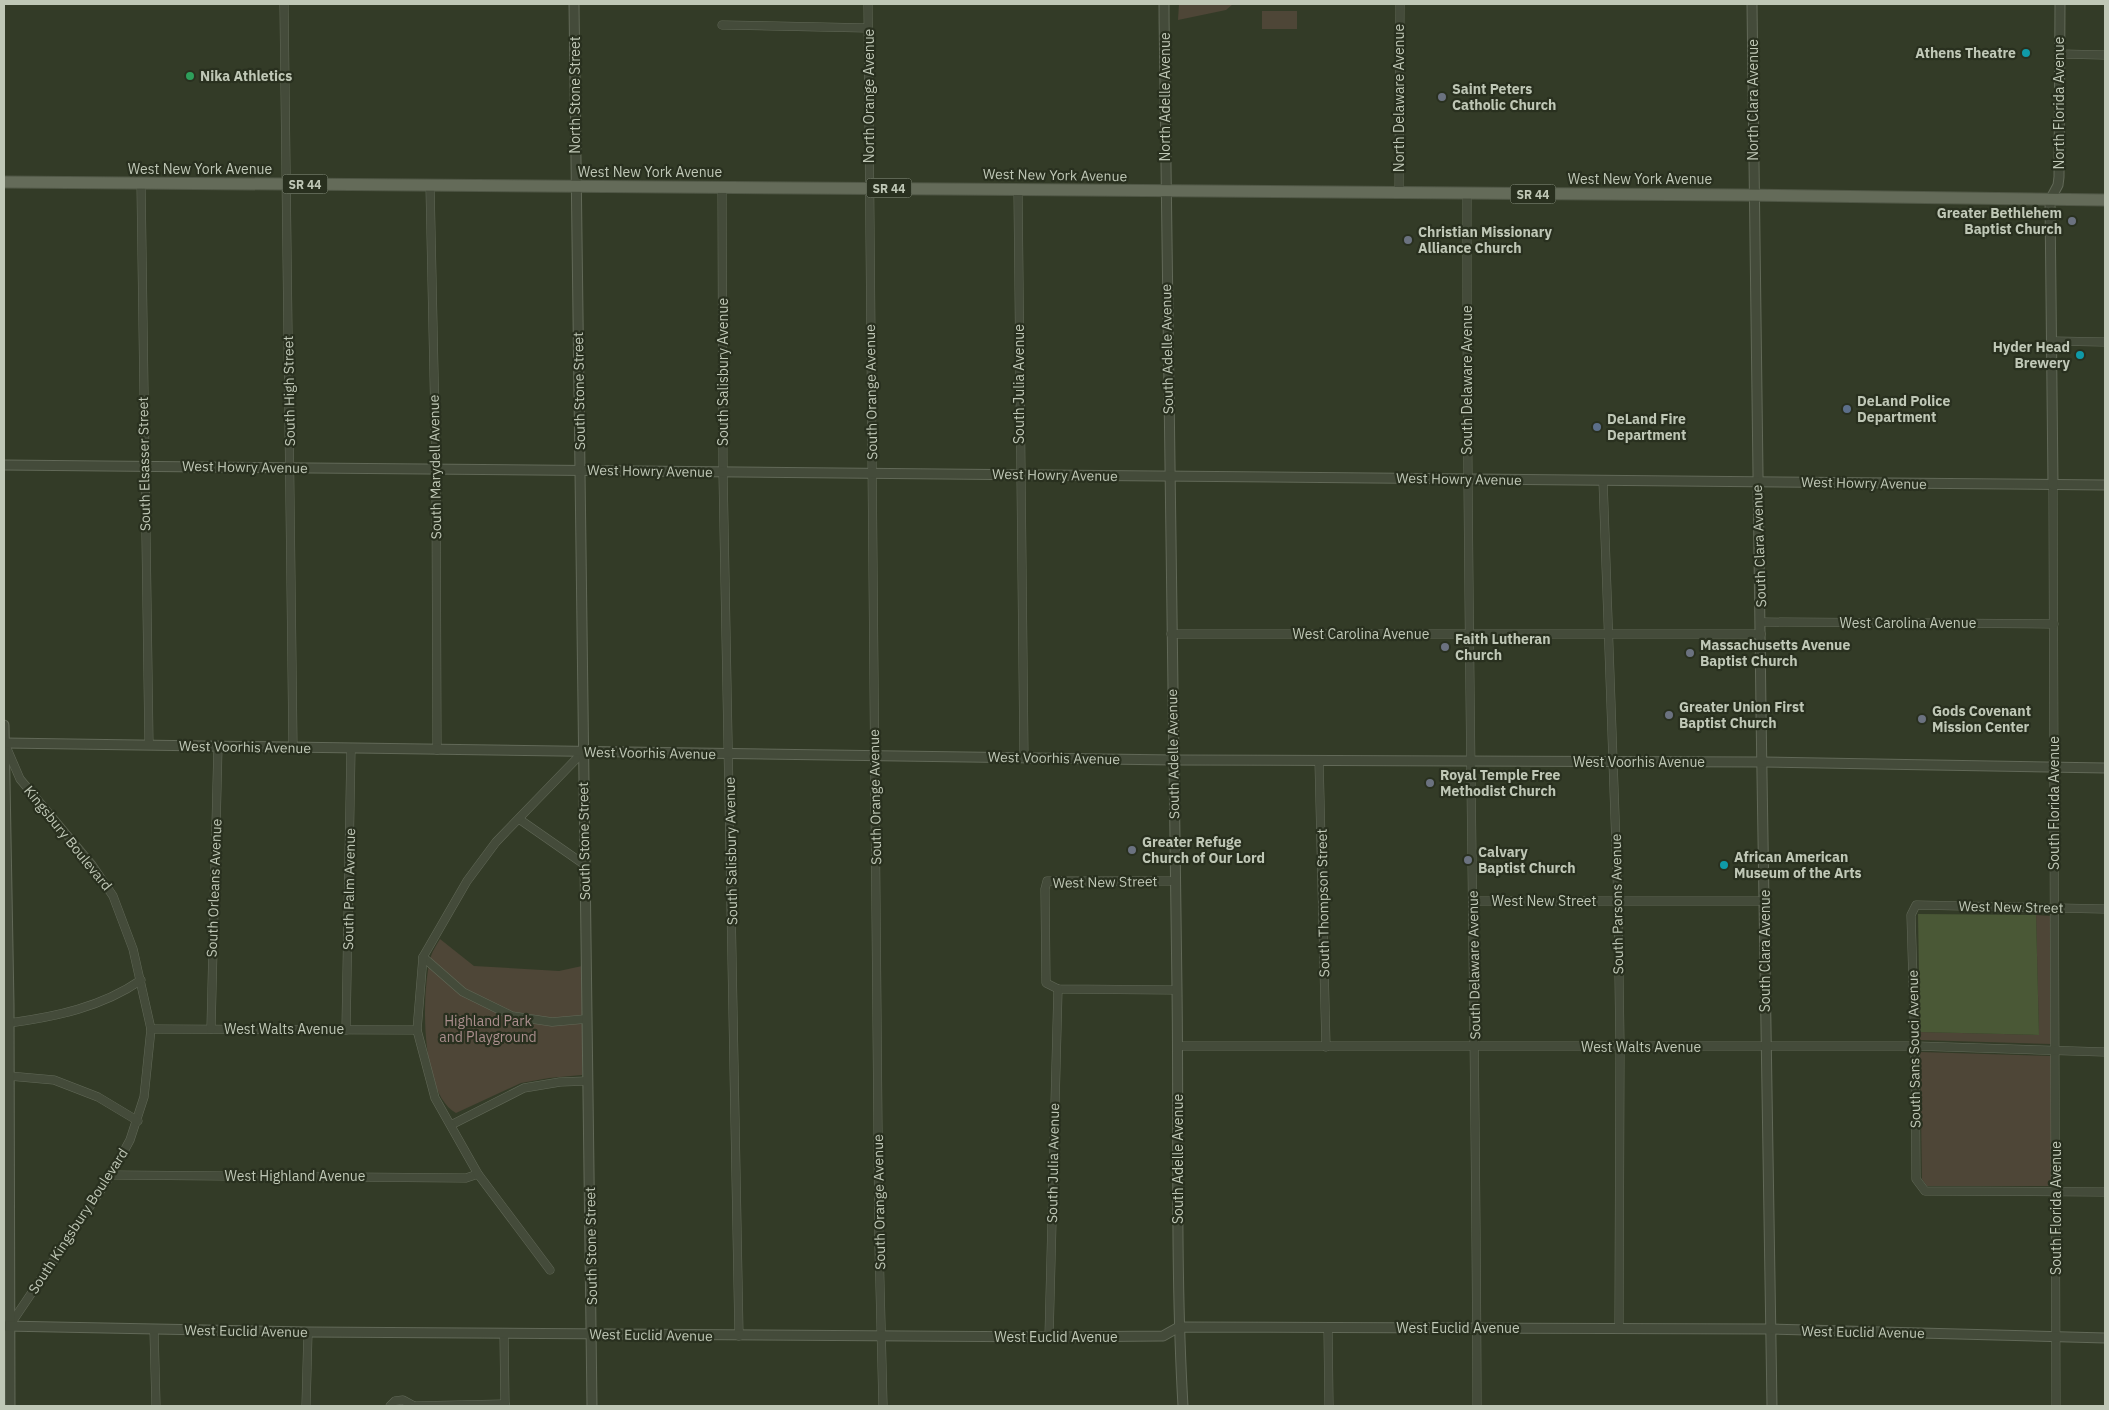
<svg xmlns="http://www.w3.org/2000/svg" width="2109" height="1410" font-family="'IBM Plex Sans',sans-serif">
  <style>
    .green { fill: #4e4637 }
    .water { fill: #4a5836 }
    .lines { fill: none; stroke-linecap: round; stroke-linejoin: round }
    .minor-casing { stroke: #626958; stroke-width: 9 }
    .tertiary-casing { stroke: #626958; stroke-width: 11 }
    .primary-casing { stroke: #505746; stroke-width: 13 }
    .minor { stroke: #444b3a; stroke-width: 8 }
    .tertiary { stroke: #444b3a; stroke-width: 9 }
    .primary { stroke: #646b59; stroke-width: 11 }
    .culture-dot { fill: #0f9aa8; stroke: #29301f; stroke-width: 2 }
    .leisure-dot { fill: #2e9e5b; stroke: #29301f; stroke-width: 2 }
    .worship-dot { fill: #6b7280; stroke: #29301f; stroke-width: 2 }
    .service-dot { fill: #5c6f8a; stroke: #29301f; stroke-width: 2 }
    .labels { text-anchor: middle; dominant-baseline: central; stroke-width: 4.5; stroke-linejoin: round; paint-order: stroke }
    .shield { fill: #29301f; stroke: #929a89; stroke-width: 1 }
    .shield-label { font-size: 12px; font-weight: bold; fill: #bfc7b6 }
    .poi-label { font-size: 14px; font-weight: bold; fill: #bfc7b6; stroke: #29301f; text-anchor: start }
    .street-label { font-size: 14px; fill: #bfc7b6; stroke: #29301f }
    .park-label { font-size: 14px; fill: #aa8e8d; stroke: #29301f }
  </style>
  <rect width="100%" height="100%" fill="#333b27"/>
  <g class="green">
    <path d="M 1179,4 L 1233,4 L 1226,10 L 1178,20 Z"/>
    <rect x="1262" y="11" width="35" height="18"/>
    <path d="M 2036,915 L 2050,916 L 2051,1044 L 1920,1040 L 1920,1032 L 2039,1035 Z"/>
    <path d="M 440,939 L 474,966 L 559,971 L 582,966 L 582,1075 L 549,1078 L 521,1083 L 456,1113 C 420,1093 421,992 431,956 C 433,950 437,944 440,939 Z"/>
    <path d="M 1920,1052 L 2051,1056 L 2051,1186 L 1927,1186 L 1922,1179 Z"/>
  </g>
  <path class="water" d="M 1918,914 L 2036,915 L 2039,1035 L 1920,1032 Z"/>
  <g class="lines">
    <g class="minor-casing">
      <g id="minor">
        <path d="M 284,4 L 293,748"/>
        <path d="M 868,4 L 879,1245 L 883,1406"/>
        <path d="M 722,25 L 868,28"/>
        <path d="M 2060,54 L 2105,55"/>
        <path d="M 141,183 L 149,745"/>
        <path d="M 430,185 L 436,469 L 437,750"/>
        <path d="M 722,187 L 723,472 L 739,1336"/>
        <path d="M 1018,190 L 1024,758"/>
        <path d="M 1399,193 L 1400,4"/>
        <path d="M 1467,193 C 1466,597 1476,1002 1477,1406"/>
        <path d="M 2052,341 L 2105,342"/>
        <path d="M 1603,480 L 1618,901 L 1620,1047 L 1619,1329"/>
        <path d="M 2053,485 L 2056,1406"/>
        <path d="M 1761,622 L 2054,624"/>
        <path d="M 1171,634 L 1761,634"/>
        <path d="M 5,744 L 20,779 L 92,865 L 113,896 L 133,949 L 151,1029 L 144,1097 L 130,1140 L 111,1175 L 10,1325"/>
        <path d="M 1319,760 L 1326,1047"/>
        <path d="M 519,819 L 585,865"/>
        <path d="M 1174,881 L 1047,881 L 1045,889 L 1046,983 L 1058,989 L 1177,990"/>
        <path d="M 1473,901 L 1765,901"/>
        <path d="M 2105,909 L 1916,905 L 1911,915 L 1915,1046 L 1916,1179 L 1925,1191 L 2105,1192"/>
        <path d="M 423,957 L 463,992 L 512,1016 L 552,1022 L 586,1019"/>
        <path d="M 9,1023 C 55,1017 102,1007 141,980"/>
        <path d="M 151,1029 L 417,1030"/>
        <path d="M 211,1029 L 218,746"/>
        <path d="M 346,1030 L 351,748"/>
        <path d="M 1177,1046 L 1915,1046 L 2105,1052"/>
        <path d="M 9,1076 L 54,1080 L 98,1097 L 138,1121"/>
        <path d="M 451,1125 L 524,1088 L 560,1082 L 587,1081"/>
        <path d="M 111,1175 L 466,1178 L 478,1174"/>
        <path d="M 550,1270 L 478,1174 L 435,1098 L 417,1030 L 423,957 L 467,881 L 496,842 L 583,752"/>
        <path d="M 1328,1328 L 1329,1406"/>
        <path d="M 154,1330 L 156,1406"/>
        <path d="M 504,1333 L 505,1406"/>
        <path d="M 1049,1337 L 1058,989"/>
        <path d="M 306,1406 L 308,1332"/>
        <path d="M 390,1406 L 395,1401 L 403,1400 L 414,1406"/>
        <path d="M 414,1406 L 505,1404"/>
      </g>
    </g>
    <g class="tertiary-casing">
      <g id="tertiary">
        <path d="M 574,4 L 592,1406"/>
        <path d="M 1164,4 C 1166,333 1171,662 1177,990 C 1179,1129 1175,1268 1183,1406"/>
        <path d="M 1752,4 C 1755,471 1766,939 1772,1406"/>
        <path d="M 4,465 L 2105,485"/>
        <path d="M 2053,485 L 2050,200 L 2058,185 L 2059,177 L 2060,4"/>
        <path d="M 4,725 L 9,1005 L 10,1406"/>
        <path d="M 5,743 L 1174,760 L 1763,762 L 2105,768"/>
        <path d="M 4,1326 L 308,1332 L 1049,1337 L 1163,1336 L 1179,1327 L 1771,1329 L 2105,1338"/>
      </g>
    </g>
    <g class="primary-casing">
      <path id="primary" d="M 4,182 L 1741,195 L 2105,200"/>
    </g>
    <use href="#minor" class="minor"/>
    <use href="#tertiary" class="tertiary"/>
    <use href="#primary" class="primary"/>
  </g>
  <g class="culture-dot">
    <circle cx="2026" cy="53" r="5"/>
    <circle cx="2080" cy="355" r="5"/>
    <circle cx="1724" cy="865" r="5"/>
  </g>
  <circle class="leisure-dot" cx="190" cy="76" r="5"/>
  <g class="worship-dot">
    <circle cx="1442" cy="97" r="5"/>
    <circle cx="2072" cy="221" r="5"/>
    <circle cx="1408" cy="240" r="5"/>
    <circle cx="1445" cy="647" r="5"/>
    <circle cx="1690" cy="653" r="5"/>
    <circle cx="1669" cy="715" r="5"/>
    <circle cx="1922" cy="719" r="5"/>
    <circle cx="1430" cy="783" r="5"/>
    <circle cx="1132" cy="850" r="5"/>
    <circle cx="1468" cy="860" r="5"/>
  </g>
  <g class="service-dot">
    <circle cx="1847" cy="409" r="5"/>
    <circle cx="1597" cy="427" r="5"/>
  </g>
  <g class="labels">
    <g class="shield">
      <rect x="282.5" y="174.5" width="45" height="19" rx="4"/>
      <rect x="866.5" y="178.5" width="45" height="19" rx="4"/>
      <rect x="1510.5" y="184.5" width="45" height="19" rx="4"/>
    </g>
    <g class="shield-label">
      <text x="305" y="184">SR 44</text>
      <text x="889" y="188">SR 44</text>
      <text x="1533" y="194">SR 44</text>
    </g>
    <g class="poi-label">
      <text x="2016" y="53" text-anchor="end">Athens Theatre</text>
      <text x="200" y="76">Nika Athletics</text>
      <text x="1452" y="89">Saint Peters<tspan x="1452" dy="16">Catholic Church</tspan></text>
      <text x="2062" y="213" text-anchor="end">Greater Bethlehem<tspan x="2062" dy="16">Baptist Church</tspan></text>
      <text x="1418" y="232">Christian Missionary<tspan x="1418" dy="16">Alliance Church</tspan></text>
      <text x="2070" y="347" text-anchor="end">Hyder Head<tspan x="2070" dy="16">Brewery</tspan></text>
      <text x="1857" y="401">DeLand Police<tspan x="1857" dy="16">Department</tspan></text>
      <text x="1607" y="419">DeLand Fire<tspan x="1607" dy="16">Department</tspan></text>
      <text x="1455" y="639">Faith Lutheran<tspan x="1455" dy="16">Church</tspan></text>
      <text x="1700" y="645">Massachusetts Avenue<tspan x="1700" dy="16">Baptist Church</tspan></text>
      <text x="1679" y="707">Greater Union First<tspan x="1679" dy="16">Baptist Church</tspan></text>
      <text x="1932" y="711">Gods Covenant<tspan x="1932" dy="16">Mission Center</tspan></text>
      <text x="1440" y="775">Royal Temple Free<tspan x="1440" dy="16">Methodist Church</tspan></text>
      <text x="1142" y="842">Greater Refuge<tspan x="1142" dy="16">Church of Our Lord</tspan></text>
      <text x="1478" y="852">Calvary<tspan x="1478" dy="16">Baptist Church</tspan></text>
      <text x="1734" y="857">African American<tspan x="1734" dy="16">Museum of the Arts</tspan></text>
    </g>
    <g class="street-label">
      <text transform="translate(575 95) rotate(-90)">North Stone Street</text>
      <text transform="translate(869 96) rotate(-90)">North Orange Avenue</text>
      <text transform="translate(1165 97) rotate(-90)">North Adelle Avenue</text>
      <text transform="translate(1399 98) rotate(-90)">North Delaware Avenue</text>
      <text transform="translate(1753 100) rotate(-90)">North Clara Avenue</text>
      <text transform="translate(2059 103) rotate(-90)">North Florida Avenue</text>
      <text x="200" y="169">West New York Avenue</text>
      <text x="650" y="172">West New York Avenue</text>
      <text transform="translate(1055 175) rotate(1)">West New York Avenue</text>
      <text x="1640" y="179">West New York Avenue</text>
      <text transform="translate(1167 349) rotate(-91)">South Adelle Avenue</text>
      <text transform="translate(723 372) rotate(-90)">South Salisbury Avenue</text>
      <text transform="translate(1467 380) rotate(-90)">South Delaware Avenue</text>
      <text transform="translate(1019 384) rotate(-90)">South Julia Avenue</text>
      <text transform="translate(289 391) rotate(-91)">South High Street</text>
      <text transform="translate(579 391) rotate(-91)">South Stone Street</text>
      <text transform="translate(871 392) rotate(-91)">South Orange Avenue</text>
      <text transform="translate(144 464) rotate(-91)">South Elsasser Street</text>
      <text transform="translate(245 467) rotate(1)">West Howry Avenue</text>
      <text transform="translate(435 467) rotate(-91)">South Marydell Avenue</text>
      <text transform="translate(650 471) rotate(1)">West Howry Avenue</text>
      <text transform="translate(1055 475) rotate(1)">West Howry Avenue</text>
      <text transform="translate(1459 479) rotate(1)">West Howry Avenue</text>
      <text transform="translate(1864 483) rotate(1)">West Howry Avenue</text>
      <text transform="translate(1759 546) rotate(-92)">South Clara Avenue</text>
      <text x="1908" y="623">West Carolina Avenue</text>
      <text x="1361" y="634">West Carolina Avenue</text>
      <text transform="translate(245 747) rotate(1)">West Voorhis Avenue</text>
      <text transform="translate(650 753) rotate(1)">West Voorhis Avenue</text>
      <text transform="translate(1173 754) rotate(-91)">South Adelle Avenue</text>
      <text transform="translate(1054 758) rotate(1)">West Voorhis Avenue</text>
      <text x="1639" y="762">West Voorhis Avenue</text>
      <text transform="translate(875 797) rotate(-91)">South Orange Avenue</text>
      <text transform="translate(2054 803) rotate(-90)">South Florida Avenue</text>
      <text transform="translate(68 838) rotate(51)">Kingsbury Boulevard</text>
      <text transform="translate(584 841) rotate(-91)">South Stone Street</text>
      <text transform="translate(731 851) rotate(-91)">South Salisbury Avenue</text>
      <text transform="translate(1105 882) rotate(-1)">West New Street</text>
      <text transform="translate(214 888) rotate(-88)">South Orleans Avenue</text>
      <text transform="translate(349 889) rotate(-89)">South Palm Avenue</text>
      <text x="1544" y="901">West New Street</text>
      <text transform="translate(1323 903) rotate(-91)">South Thompson Street</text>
      <text transform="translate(1617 904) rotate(-91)">South Parsons Avenue</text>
      <text transform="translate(2011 907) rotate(1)">West New Street</text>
      <text transform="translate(1765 951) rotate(-90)">South Clara Avenue</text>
      <text transform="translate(1474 965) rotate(-91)">South Delaware Avenue</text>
      <text x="284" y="1029">West Walts Avenue</text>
      <text x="1641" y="1047">West Walts Avenue</text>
      <text transform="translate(1914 1049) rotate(-91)">South Sans Souci Avenue</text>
      <text transform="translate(1178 1159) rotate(-90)">South Adelle Avenue</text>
      <text transform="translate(1053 1163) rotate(-89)">South Julia Avenue</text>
      <text x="295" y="1176">West Highland Avenue</text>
      <text transform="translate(879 1202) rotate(-91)">South Orange Avenue</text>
      <text transform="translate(2056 1208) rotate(-90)">South Florida Avenue</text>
      <text transform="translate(78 1221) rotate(-57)">South Kingsbury Boulevard</text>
      <text transform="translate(591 1246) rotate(-91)">South Stone Street</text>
      <text x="1458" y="1328">West Euclid Avenue</text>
      <text transform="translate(246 1331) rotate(1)">West Euclid Avenue</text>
      <text transform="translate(1863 1332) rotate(1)">West Euclid Avenue</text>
      <text transform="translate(651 1335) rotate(1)">West Euclid Avenue</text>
      <text x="1056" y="1337">West Euclid Avenue</text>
    </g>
    <g class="park-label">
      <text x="488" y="1021">Highland Park<tspan x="488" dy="16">and Playground</tspan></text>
    </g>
  </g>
  <rect width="2109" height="1410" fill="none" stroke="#bfc7b6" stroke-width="10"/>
</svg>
